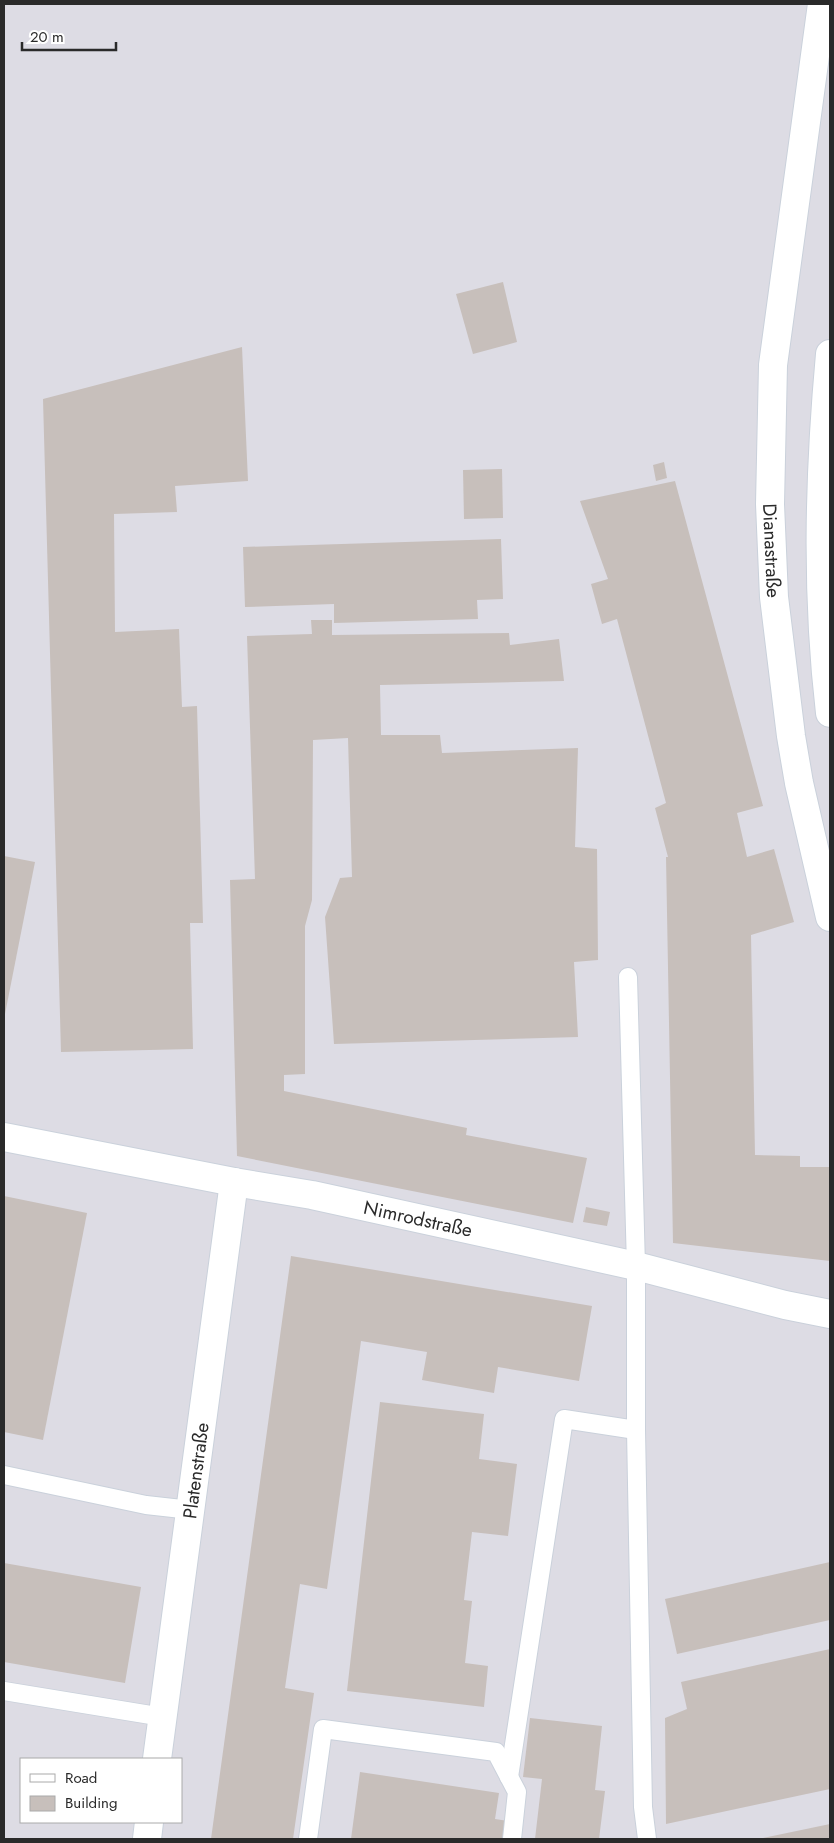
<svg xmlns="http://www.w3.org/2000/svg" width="834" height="1843" font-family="Jost,sans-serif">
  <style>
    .industrial { fill: #dddce4; fill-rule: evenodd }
    .building { fill: #c7bfbb }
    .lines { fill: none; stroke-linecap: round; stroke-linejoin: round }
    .service-casing { stroke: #cad1db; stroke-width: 20 }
    .minor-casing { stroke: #cad1db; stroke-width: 30 }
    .secondary-casing { stroke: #cad1db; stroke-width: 30 }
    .service { stroke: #fff; stroke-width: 18 }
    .minor { stroke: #fff; stroke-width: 28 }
    .secondary { stroke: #fff; stroke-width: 28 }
    .labels { text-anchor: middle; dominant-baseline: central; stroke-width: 4; stroke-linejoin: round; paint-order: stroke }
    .street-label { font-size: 19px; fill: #2a2a2a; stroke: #fff }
  </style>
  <rect width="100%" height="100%" fill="#ece2dc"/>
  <path class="industrial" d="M 4,4 L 830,4 L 830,1839 L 4,1839 ZM 21,1759 L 181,1759 L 181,1822 L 21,1822 Z"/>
  <g class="building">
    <path d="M 503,282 L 517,342 L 473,354 L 456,294 Z"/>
    <path d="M 242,347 L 248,481 L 175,486 L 177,512 L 114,514 L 115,632 L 179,629 L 182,707 L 197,706 L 203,923 L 190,923 L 193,1049 L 61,1052 L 43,399 Z"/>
    <path d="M 664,462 L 667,478 L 656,481 L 653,465 Z"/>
    <path d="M 502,469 L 503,518 L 464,519 L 463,470 Z"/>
    <path d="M 675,481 L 763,806 L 737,813 L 747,857 L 774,849 L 794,922 L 751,935 L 755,1155 L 800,1156 L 800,1167 L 830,1167 L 830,1261 L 673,1243 L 666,857 L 668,857 L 655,808 L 666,803 L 617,619 L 602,624 L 591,584 L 608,579 L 580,501 Z"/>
    <path d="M 501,539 L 503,599 L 477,600 L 478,619 L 334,623 L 334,604 L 245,607 L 243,547 Z"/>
    <path d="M 311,620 L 332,620 L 332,635 L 509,633 L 510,645 L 559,639 L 564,681 L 380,685 L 381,735 L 440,735 L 442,753 L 578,748 L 575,847 L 597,849 L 598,960 L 574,962 L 578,1037 L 334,1044 L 325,917 L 340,878 L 352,877 L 348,738 L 313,740 L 312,900 L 305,926 L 305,1074 L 284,1075 L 284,1091 L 467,1128 L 466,1135 L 587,1158 L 573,1223 L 237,1156 L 230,880 L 255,879 L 247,636 L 312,634 Z"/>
    <path d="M 4,856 L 35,862 L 5,1014 L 4,1014 Z"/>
    <path d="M 4,1196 L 87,1213 L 43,1440 L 4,1432 Z"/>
    <path d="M 586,1207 L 610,1212 L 607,1226 L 583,1222 Z"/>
    <path d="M 291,1256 L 592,1306 L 579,1381 L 498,1367 L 494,1393 L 422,1380 L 427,1352 L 361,1341 L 327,1589 L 300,1584 L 285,1688 L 314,1693 L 293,1839 L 211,1839 Z"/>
    <path d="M 380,1402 L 484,1414 L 479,1459 L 517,1464 L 508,1536 L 472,1532 L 464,1600 L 472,1601 L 465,1663 L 488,1666 L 484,1707 L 347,1691 Z"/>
    <path d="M 830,1562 L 830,1620 L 677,1654 L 665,1599 Z"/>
    <path d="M 4,1563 L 141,1587 L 125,1683 L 4,1662 Z"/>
    <path d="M 830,1649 L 830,1789 L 666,1824 L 665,1718 L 687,1709 L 681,1682 Z"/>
    <path d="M 530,1718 L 602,1726 L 595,1790 L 605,1791 L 599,1839 L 535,1839 L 542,1779 L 523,1777 Z"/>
    <path d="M 360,1772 L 499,1793 L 495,1819 L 508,1821 L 505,1839 L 351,1839 Z"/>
    <path d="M 830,1824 L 830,1839 L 763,1839 L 763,1838 Z"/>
  </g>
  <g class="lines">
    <g class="service-casing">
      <g id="service">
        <path d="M 628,977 L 636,1266 L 636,1430 L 643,1807 L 647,1839"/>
        <path d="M 4,1475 L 146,1505 L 191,1510"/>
        <path d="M 4,1691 L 163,1717"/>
        <path d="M 509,1777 L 564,1419 L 636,1430"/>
        <path d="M 308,1839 L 323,1729 L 496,1752 L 517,1792 L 512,1839"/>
      </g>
    </g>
    <g class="minor-casing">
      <g id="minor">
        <path id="s1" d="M 4,1137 L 234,1182 L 312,1195 L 636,1266 L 785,1305 L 830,1314"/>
        <path id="s2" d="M 157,1759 L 234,1182"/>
        <path d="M 147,1839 L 149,1822"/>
      </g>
    </g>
    <g class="secondary-casing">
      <g id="secondary">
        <path id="s3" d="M 822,4 L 773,365 L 770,504 L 774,597 L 791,736 L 799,783 L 830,917"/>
        <path d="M 830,354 C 819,475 816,592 830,713"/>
      </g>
    </g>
    <use href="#service" class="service"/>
    <use href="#minor" class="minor"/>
    <use href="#secondary" class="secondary"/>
  </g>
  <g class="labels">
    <g class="street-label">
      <text stroke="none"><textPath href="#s3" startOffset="550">Dianastraße</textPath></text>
      <text stroke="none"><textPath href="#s1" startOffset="422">Nimrodstraße</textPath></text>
      <text stroke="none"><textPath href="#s2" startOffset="291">Platenstraße</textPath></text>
    </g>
  </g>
  <rect width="834" height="1843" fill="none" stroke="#2a2a2a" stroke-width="10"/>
  <rect x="20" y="1758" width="162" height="65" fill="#ffffff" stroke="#aaaaaa"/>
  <rect x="30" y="1774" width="25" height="8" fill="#ffffff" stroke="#aaaaaa"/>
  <text x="65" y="1783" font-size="15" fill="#2a2a2a">Road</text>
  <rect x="30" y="1796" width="25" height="15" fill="#c7bfbb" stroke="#aaaaaa"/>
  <text x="65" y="1808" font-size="15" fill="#2a2a2a">Building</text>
  <path d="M22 42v8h94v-8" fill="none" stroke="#2a2a2a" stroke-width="2.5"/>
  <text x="30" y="42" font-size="15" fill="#2a2a2a" stroke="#ffffff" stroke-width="4" paint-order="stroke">20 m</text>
</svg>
